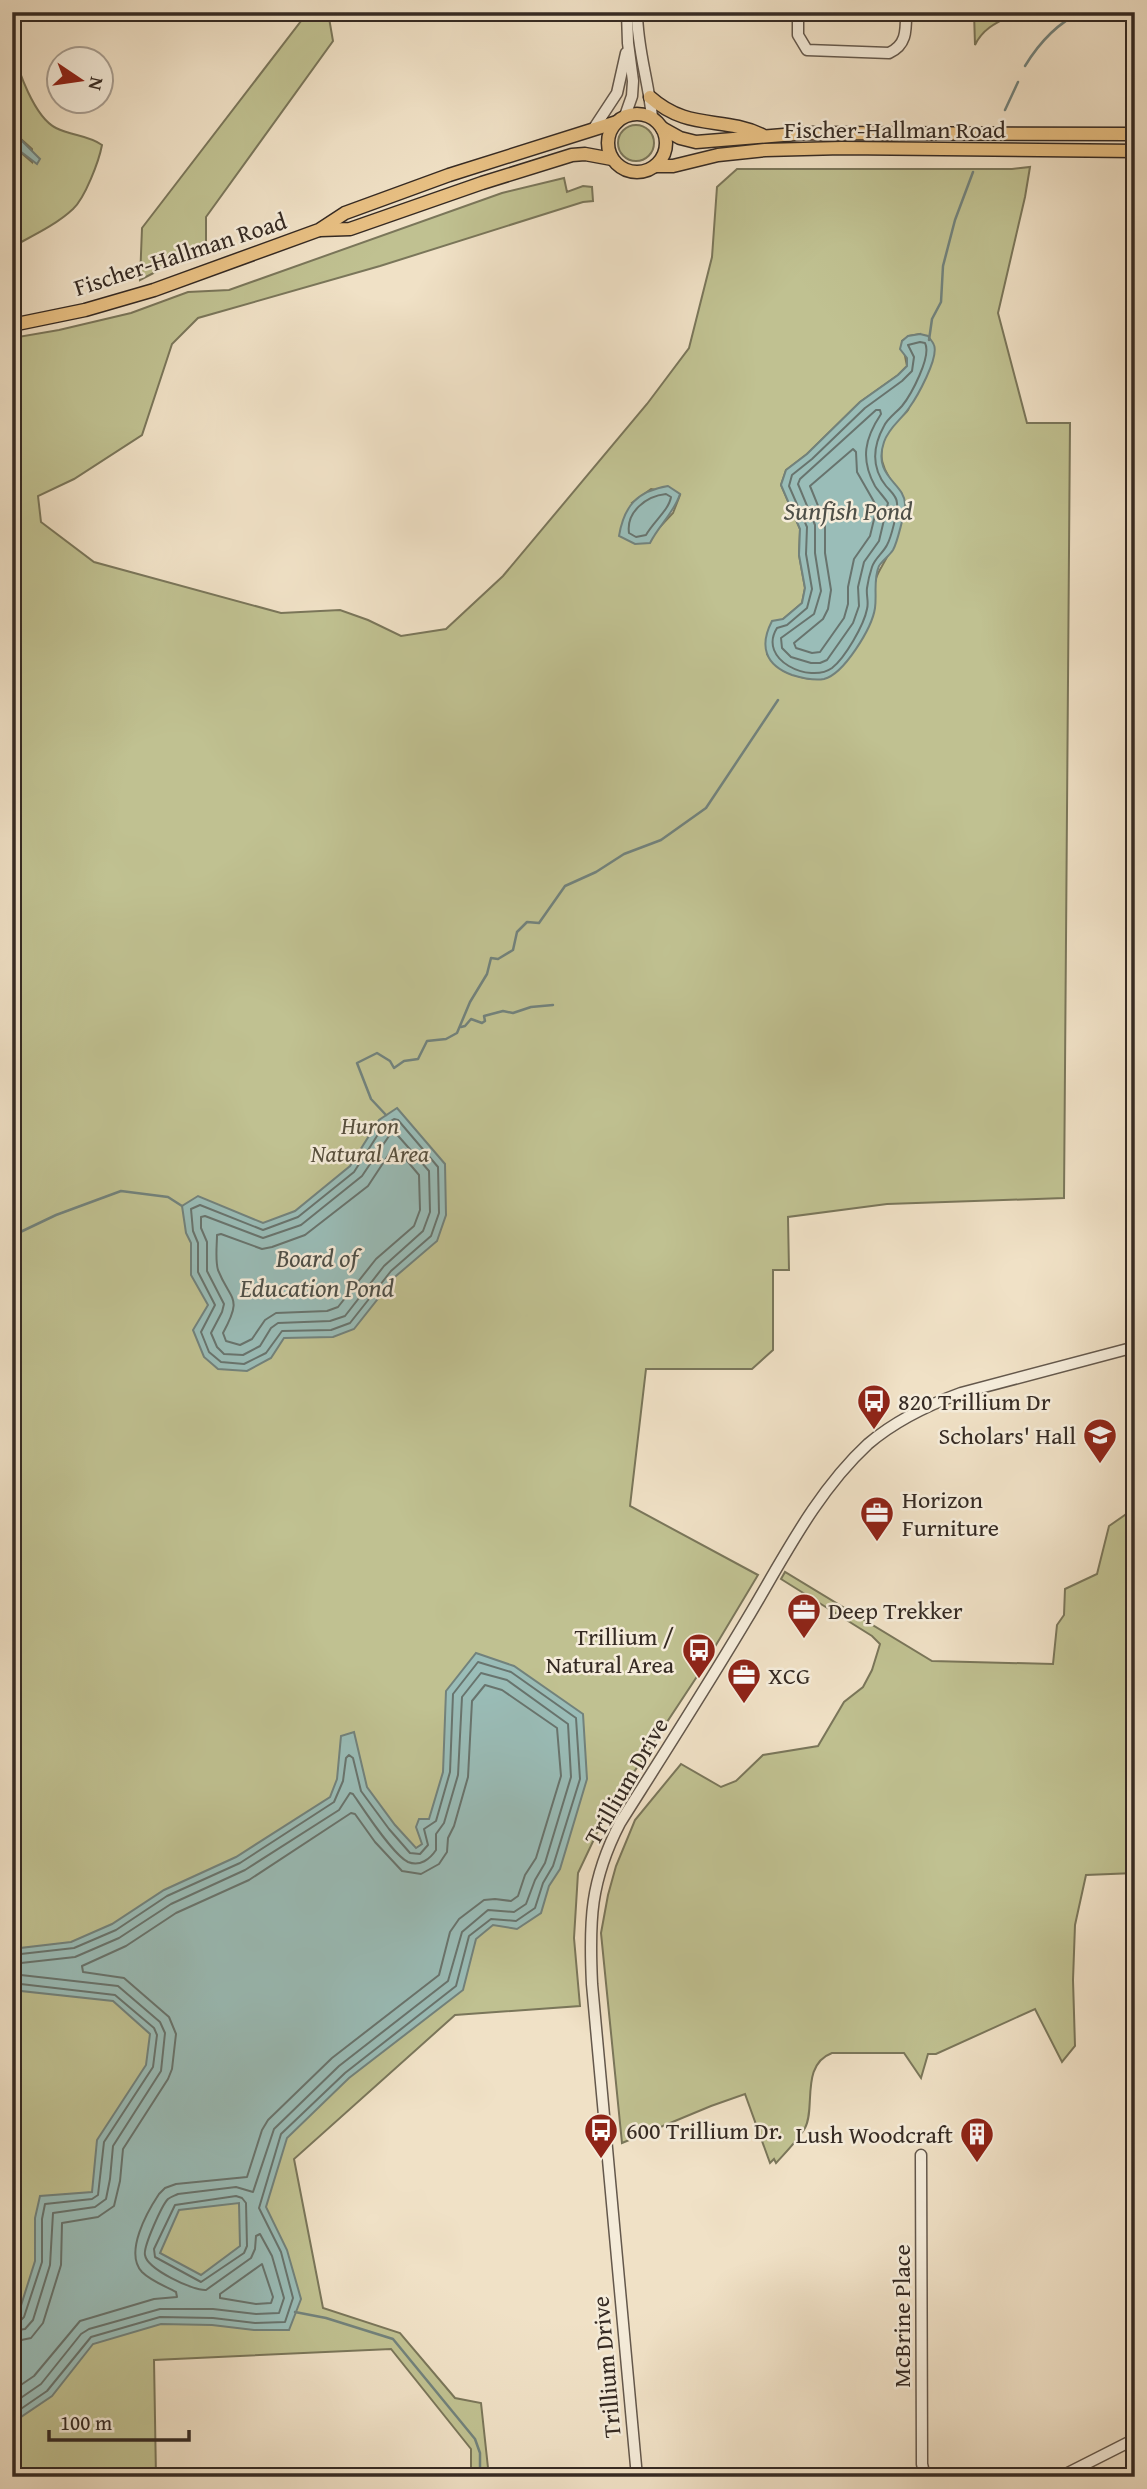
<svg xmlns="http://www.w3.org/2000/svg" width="1147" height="2489" font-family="'Gentium Book Plus',serif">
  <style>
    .green { fill: #c0c191; stroke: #7a765a; stroke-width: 2; fill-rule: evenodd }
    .water { fill: #9abdb8; stroke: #72827c; stroke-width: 2; fill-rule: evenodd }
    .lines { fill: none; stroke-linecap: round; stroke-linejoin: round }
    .shore { stroke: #68746e; stroke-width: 2 }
    .stream { stroke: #72827c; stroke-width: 2.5 }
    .minor-casing { stroke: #64584c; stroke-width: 13 }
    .major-casing { stroke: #352a23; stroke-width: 15 }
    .minor { stroke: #f5ecda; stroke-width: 10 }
    .major { stroke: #e8c083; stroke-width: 12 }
    .labels { text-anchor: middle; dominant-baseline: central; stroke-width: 5; stroke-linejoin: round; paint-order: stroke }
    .street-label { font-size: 24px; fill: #352a23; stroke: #f5ecda }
    .park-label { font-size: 24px; font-style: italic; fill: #58503e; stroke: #f5ecda }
    .poi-label { font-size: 24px; fill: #352a23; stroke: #f5ecda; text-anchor: start }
    .water-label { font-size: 26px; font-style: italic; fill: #4e4f48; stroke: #f5ecda }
  </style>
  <rect width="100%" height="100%" fill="#f0e1c6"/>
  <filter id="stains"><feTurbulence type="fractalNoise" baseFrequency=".00286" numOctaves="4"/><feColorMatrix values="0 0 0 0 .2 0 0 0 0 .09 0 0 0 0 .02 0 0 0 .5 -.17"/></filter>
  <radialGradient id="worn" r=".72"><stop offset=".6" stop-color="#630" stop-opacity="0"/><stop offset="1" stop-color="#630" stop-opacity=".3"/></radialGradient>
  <g class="green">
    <path d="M 308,12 L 328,12 L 333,41 L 206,217 L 206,246 L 140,280 L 142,228 Z"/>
    <path d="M 974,12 L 1018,12 C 1001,21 984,26 975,45 Z"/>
    <path d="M 12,47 C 18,70 34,117 56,128 C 72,136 88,135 102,145 C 99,161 85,198 73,209 C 56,225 32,236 12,247 L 12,145 L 32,162 L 32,149 L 12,131 Z"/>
    <circle cx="636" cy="143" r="18"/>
    <path d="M 1030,167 L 1025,197 L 998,313 L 1027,423 L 1070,423 L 1064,1198 L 887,1204 L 788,1217 L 789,1270 L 773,1270 L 773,1350 L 752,1369 L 646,1369 L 630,1506 L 758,1575 L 698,1675 L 605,1816 L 578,1873 L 574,1938 L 580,2006 L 455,2015 L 294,2159 L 323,2308 L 400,2333 L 455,2398 L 481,2403 L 489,2477 L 471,2477 L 471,2449 L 391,2349 L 154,2360 L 156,2477 L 12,2477 L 12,338 L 59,330 L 131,313 L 188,292 L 229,290 L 502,193 L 564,178 L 567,192 L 583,186 L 592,187 L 593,201 L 583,202 L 380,266 L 198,318 L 172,344 L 142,435 L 74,479 L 38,496 L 41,522 L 94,562 L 281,613 L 340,610 L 368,620 L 401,636 L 446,629 L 503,576 L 647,404 L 689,348 L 712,257 L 717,187 L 737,169 L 1012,169 ZM 920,334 C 918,348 913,402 908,410 C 904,416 896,420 892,426 C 872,452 883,473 902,494 C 898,511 896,540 888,555 C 880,571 873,576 874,597 L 810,679 C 790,675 777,671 767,654 L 783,619 L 802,603 L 805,588 L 799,555 L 800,529 L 781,485 L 786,470 L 807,454 L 860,402 L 898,375 L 907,366 L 902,341 L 909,336 ZM 651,489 L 680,495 L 673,513 L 657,530 L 632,503 Z"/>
    <path d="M 1135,1508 L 1135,1873 L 1086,1875 L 1075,1925 L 1073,1980 L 1075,2046 L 1062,2062 L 1035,2009 L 936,2054 L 928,2054 L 921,2078 L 904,2053 L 832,2053 C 800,2065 816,2108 805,2128 C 798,2140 786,2152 776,2163 L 774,2159 L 770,2163 L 745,2094 L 711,2106 L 622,2143 L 601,1933 L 608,1895 L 616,1866 L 635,1820 L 681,1764 L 721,1787 L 736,1781 L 763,1755 L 818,1746 L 844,1702 L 863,1687 L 872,1670 L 880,1644 L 872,1636 L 781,1579 L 785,1572 L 932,1661 L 1053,1664 L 1057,1625 L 1064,1615 L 1065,1589 L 1097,1574 L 1109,1526 Z"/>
  </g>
  <g class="water">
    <path d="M 12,131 L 40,159 L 37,164 L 12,145 Z"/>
    <path d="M 920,334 L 928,336 C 930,339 933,342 934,345 C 939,358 917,397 909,408 C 901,420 889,427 884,442 C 872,477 905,483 905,504 C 905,512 897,543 893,550 C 889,556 883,560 879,566 C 873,580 877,594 875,608 C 872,628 844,674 824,679 C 814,681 802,678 792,675 C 765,665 759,646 772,621 L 783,619 L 802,603 L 805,588 L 799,555 L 800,529 L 781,485 L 786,470 L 807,454 L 860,402 L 898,375 L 907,366 L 907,358 L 900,349 L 902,341 L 908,336 Z"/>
    <path d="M 668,486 L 680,494 C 674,513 659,525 650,543 L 635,544 L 619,536 C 624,506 637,491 668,486 Z"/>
    <path d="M 397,1108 L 445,1164 L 446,1215 L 437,1241 L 396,1276 L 354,1329 L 333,1337 L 284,1338 L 271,1358 L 247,1371 L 218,1369 L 204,1357 L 193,1330 L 208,1305 L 191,1275 L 191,1243 L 186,1233 L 182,1206 L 198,1196 L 263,1223 L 295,1211 L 350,1166 L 379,1120 Z"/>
    <path d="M 476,1653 L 514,1666 L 583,1714 L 587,1779 L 560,1869 L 549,1886 L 541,1913 L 517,1929 L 493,1925 L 476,1939 L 463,1990 L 349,2078 L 287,2138 L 266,2207 L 287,2250 L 301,2299 L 289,2330 L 254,2330 L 212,2325 L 161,2324 L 93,2344 L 52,2396 L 12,2423 L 12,2316 L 18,2315 L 35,2261 L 35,2218 L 40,2196 L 92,2192 L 97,2140 L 146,2065 L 150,2034 L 113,2001 L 12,1990 L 12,1949 L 71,1942 L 112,1924 L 164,1890 L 236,1857 L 330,1797 L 337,1779 L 341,1736 L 354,1732 L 367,1787 L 395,1825 L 416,1848 L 422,1844 L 416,1827 L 419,1819 L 429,1819 L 443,1772 L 446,1691 ZM 239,2203 L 240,2246 L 201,2275 L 160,2253 L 179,2210 Z"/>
  </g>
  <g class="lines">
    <g class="shore">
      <path d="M 920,342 L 925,343 C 932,356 911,395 902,406 C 896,413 888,418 884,426 C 873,446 871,467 886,486 C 890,491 897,496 897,503 C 898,511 891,538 887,545 C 883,553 875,558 872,567 C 870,573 868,581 867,588 C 866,595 869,602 867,609 C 864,625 845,658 832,668 C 810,684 757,660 777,628 L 787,625 L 807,608 L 812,589 L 806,554 L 807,527 L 789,486 L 792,475 L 812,459 L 865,408 L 902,381 L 912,371 L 914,357 L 908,345 Z"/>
      <path d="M 876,410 L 880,410 L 881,414 C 865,438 860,459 875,486 C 879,492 884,497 888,503 L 879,541 L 864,562 L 858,587 L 859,606 L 853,623 L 827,660 L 820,663 L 811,663 L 791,657 L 782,648 L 781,638 L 814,614 L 821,591 L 815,553 L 815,525 L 798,484 L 800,479 Z"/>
      <path d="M 853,449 L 856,452 L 857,472 L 877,507 L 870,536 L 854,559 L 848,587 L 848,604 L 844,618 L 820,652 L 812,653 L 796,648 L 794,643 L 823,619 L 828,609 L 831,590 L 825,553 L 825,523 L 810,486 Z"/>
      <path d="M 666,494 L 671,497 C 669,510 653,522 646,535 L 636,537 L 629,533 C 626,512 646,496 666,494 Z"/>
      <path d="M 394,1119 L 398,1120 L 438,1167 L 439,1213 L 431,1236 L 391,1271 L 350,1323 L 331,1330 L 282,1331 L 266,1353 L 244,1364 L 221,1362 L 209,1352 L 201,1332 L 215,1305 L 198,1272 L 198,1243 L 193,1231 L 191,1209 L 200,1205 L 263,1230 L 298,1217 L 354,1172 L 384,1125 Z"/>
      <path d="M 393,1130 L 429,1171 L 430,1212 L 423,1231 L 384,1266 L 345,1316 L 330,1321 L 278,1323 L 271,1328 L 260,1346 L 243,1355 L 224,1354 L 217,1347 L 211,1333 L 222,1312 L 224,1304 L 207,1271 L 207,1242 L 201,1228 L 201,1217 L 205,1216 L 263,1238 L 301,1225 L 362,1176 Z"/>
      <path d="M 393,1148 L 397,1149 L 419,1175 L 420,1210 L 414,1226 L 376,1259 L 338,1307 L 327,1311 L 276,1313 L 265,1320 L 252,1339 L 240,1345 L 226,1341 L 223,1333 C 243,1296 231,1302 218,1270 C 215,1260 217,1245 217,1235 L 221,1234 L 262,1249 L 272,1247 L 305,1235 L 368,1186 Z"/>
      <path d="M 12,1955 L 74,1948 L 116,1930 L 167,1896 L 240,1863 L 334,1802 L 343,1781 L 346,1758 L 349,1755 L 353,1758 L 361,1791 L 389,1829 L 410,1853 L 420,1854 L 428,1845 L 424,1829 L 436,1821 L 450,1772 L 453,1694 L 478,1662 L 511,1672 L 576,1718 L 580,1779 L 553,1866 L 543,1883 L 535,1908 L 516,1921 L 491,1919 L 469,1936 L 456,1986 L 345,2073 L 281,2134 L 259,2208 L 281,2252 L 293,2298 L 285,2322 L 255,2323 L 213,2318 L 160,2317 L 91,2337 L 47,2391 L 12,2415"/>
      <path d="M 12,1964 L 75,1957 L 119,1938 L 171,1904 L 245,1870 L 339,1810 L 350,1793 L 353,1794 C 364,1810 393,1855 408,1862 C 420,1867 430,1859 436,1850 L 436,1834 L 444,1823 L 458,1775 L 462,1697 L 481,1673 L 507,1680 L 568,1724 L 571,1777 L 545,1863 L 535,1880 L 526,1904 L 514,1912 L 488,1910 L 462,1932 L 448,1981 L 339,2066 L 274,2129 L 253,2192 L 236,2187 L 178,2194 C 174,2196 172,2196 168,2199 C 162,2205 143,2247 145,2255 C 147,2269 193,2291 206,2290 L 251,2258 L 255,2249 L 256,2236 L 260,2234 L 272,2256 L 284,2298 L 279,2313 L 256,2314 L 213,2309 L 160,2309 L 89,2329 L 81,2334 L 41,2384 L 12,2404"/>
      <path d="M 12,1974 L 118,1986 L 160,2022 L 165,2033 L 161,2071 L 113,2146 L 110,2179 L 106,2199 L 95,2207 L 53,2213 L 50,2265 L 33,2320 L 25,2329 L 12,2331"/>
      <path d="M 12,1983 L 115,1995 L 154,2028 L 157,2035 L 153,2067 L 104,2142 L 98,2195 L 92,2199 L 45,2204 L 42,2219 L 42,2262 L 24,2317 L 19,2322 L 12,2322"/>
      <path d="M 236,2196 L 242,2198 L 246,2203 L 247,2246 L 244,2253 L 201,2282 L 155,2257 L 154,2249 L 175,2205 Z"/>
      <path d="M 262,2264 L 273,2297 L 271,2303 L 256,2304 L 220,2298 L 220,2294 Z"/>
      <path d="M 12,2342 L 31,2338 L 43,2323 L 61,2265 L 62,2223 L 98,2217 L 114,2206 L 120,2181 L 123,2149 L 168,2079 L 172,2069 L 176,2034 L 169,2017 L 124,1978 L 83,1972 L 82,1966 L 126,1946 L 176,1913 L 249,1880 L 351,1813 L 355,1814 L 375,1842 L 402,1871 L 421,1874 L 439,1864 L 447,1852 L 448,1838 L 454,1826 L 468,1777 L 472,1701 L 485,1685 L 502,1690 L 557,1728 L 561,1776 L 536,1858 L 525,1875 L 518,1896 L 511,1901 L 495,1899 L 484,1900 L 459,1919 L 450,1932 L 439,1975 L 332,2058 L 268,2120 L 262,2130 L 247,2177 L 176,2184 L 165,2188 L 159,2194 C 147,2212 124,2253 142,2272 C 151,2281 165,2286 176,2292 L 177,2297 L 154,2299 L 80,2321 L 34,2376 L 12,2391"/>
    </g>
    <g class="stream">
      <path d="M 1025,66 C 1039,43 1056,24 1081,12"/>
      <path d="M 1005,110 L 1018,82"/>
      <path d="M 929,340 L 932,319 L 941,302 L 943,266 L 955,220 L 973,172"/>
      <path d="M 461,1027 L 465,1026 L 471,1019 L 482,1023 L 485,1021 L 484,1016 L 503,1011 L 513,1013 L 531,1007 L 553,1005"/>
      <path d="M 386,1115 L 371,1099 L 357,1063 L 377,1053 L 390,1061 L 394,1068 L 404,1061 L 418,1059 L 427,1041 L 446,1039 L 457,1033 L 470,1002 L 487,974 L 491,958 L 498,959 L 513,950 L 517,932 L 527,922 L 539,923 L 565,886 L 596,872 L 624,854 L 661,840 L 706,808 L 778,700"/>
      <path d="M 12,1236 L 56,1215 L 121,1191 L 168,1197 L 182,1206"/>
      <path d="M 295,2312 L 326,2318 L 393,2339 L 475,2439 L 480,2453 L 480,2477"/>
    </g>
    <g class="minor-casing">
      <g id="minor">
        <path d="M 637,12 C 637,49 649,82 652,118"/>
        <path d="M 798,12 L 798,35 L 807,50 L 889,53 C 907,45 906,30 906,12"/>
        <path d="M 625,116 L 632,96 L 633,81 L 628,43 L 627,12"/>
        <path d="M 594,128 L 617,93 L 626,53"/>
        <path d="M 921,2155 L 922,2464 L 925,2477"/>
        <path d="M 637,2477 L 592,1984 C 589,1921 590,1881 620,1823 C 663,1755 706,1688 747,1619 C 783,1559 816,1492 868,1444 C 895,1421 928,1405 961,1393 L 1135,1347"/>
        <path d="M 1060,2477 L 1135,2439"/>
      </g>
    </g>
    <g class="major-casing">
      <g id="major">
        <path d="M 650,97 C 688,131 722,116 762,135"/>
        <circle cx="637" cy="143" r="29"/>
        <path d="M 662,128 L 680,138 L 696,142 L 808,133 L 1135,134"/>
        <path d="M 656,166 L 673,166 L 718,155 L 765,150 L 842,148 L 1135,151"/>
        <path d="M 320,230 L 350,229 L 482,183 L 572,155 L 585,154 L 612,159"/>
        <path d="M 12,325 L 85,310 L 154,290 L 319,230 L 345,213 L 449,175 L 617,122"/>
      </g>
    </g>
    <use href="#minor" class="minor"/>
    <use href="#major" class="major"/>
  </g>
  <defs>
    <g id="bus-pin" transform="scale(1.75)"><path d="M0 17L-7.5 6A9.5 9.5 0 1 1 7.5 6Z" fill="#8f2418" stroke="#f5ecda"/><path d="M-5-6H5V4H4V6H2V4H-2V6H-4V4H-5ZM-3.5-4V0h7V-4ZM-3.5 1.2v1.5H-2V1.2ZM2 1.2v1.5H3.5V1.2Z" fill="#fff"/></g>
    <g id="school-pin" transform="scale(1.75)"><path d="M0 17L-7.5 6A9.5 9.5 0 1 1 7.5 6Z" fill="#8f2418" stroke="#f5ecda"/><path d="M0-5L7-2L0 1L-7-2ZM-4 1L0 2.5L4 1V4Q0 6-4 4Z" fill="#fff"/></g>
    <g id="office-pin" transform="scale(1.75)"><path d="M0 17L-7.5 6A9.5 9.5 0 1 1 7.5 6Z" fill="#8f2418" stroke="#f5ecda"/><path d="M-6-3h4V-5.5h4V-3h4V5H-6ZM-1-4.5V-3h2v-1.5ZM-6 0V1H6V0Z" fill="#fff"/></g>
    <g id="building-pin" transform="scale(1.75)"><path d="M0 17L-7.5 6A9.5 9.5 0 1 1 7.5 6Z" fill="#8f2418" stroke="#f5ecda"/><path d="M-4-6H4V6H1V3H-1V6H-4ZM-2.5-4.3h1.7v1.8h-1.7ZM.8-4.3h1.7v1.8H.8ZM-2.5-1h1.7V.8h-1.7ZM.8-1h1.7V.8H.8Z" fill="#fff"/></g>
  </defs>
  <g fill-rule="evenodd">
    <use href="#bus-pin" x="874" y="1401"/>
    <use href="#school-pin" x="1100" y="1435"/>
    <use href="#office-pin" x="877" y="1513"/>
    <use href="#office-pin" x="804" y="1610"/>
    <use href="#bus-pin" x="699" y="1650"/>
    <use href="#office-pin" x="744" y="1675"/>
    <use href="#bus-pin" x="601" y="2130"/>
    <use href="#building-pin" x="977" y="2134"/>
  </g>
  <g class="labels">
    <g class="street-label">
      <text x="895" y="129">Fischer-Hallman Road</text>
      <text transform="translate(180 254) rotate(-18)">Fischer-Hallman Road</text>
      <text transform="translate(626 1781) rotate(-60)">Trillium Drive</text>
      <text transform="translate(901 2316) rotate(-90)">McBrine Place</text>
      <text transform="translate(606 2367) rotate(-95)">Trillium Drive</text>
    </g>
    <g class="park-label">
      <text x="370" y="1125">Huron<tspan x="370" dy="28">Natural Area</tspan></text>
    </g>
    <g class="poi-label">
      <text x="898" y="1401">820 Trillium Dr</text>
      <text x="1076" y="1435" text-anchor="end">Scholars' Hall</text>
      <text x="902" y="1499">Horizon<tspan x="902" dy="28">Furniture</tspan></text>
      <text x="828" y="1610">Deep Trekker</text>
      <text x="674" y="1636" text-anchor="end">Trillium /<tspan x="674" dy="28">Natural Area</tspan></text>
      <text x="768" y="1675">XCG</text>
      <text x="626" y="2130">600 Trillium Dr.</text>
      <text x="953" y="2134" text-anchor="end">Lush Woodcraft</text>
    </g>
    <g class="water-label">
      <text x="848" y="510">Sunfish Pond</text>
      <text x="317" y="1257">Board of<tspan x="317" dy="30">Education Pond</tspan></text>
    </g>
  </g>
  <rect width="1147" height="2489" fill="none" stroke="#f0e1c6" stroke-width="42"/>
  <rect x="14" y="14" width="1119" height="2461" fill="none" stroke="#352a23" stroke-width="3.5"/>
  <rect x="21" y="21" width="1105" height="2447" fill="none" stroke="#352a23" stroke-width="2"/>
  <g transform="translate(80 80) rotate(103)"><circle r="33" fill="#f5ecda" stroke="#a89e91" stroke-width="2"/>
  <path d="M0-5L12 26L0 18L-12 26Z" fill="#8f2418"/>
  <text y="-10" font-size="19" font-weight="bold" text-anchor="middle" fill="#352a23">N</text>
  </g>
  <path d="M49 2430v10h140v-10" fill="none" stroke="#352a23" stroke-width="3.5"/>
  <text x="60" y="2430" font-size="21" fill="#352a23" stroke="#f5ecda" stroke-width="5" paint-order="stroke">100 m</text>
  <rect width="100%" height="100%" filter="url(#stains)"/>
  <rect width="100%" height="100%" fill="url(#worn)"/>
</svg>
